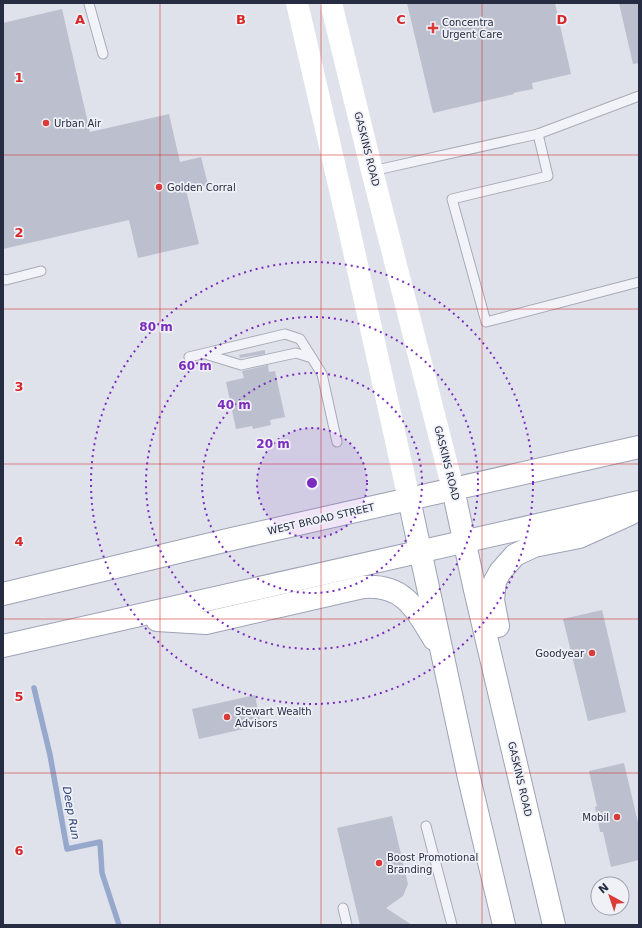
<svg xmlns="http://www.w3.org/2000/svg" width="642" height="928" font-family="'DejaVu Sans',sans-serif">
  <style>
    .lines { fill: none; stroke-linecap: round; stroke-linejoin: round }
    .stream { stroke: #97a8cd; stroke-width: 5.5 }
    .building { fill: #bcbfcd }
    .service-casing { stroke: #a8abb8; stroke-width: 11 }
    .primary-casing { stroke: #9da3b6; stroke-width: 24 }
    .service { stroke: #f2f3f8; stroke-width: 9 }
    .secondary { stroke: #fff; stroke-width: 22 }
    .primary { stroke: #fff; stroke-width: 22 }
    .grid { fill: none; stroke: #d62828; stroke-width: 1; stroke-opacity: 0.55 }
    .ring { fill: none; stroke: #7b2cbf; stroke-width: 2; stroke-dasharray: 2 4 }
    .poi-dot { fill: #da3b39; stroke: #eff1f7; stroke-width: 1.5 }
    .labels { text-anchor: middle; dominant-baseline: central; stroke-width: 3.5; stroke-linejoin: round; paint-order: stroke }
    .poi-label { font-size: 10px; fill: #262c42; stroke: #eff1f7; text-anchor: start }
    .street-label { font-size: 10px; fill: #262c42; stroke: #eff1f7 }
    .water-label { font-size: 11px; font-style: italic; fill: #2d437a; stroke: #eff1f7 }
    .grid-label { font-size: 13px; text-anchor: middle; font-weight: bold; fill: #d62828; stroke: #eff1f7; stroke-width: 3.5; stroke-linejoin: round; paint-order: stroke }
    .centre { fill: #7b2cbf; stroke: #eff1f7; stroke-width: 2 }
    .ring-label { font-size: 12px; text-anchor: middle; font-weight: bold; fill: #7b2cbf; stroke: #eff1f7; stroke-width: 3.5; stroke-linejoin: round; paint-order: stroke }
  </style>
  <rect width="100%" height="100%" fill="#dfe2ea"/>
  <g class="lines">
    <path class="stream" d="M 34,688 L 50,755 L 67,849 L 100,842 L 102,873 L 119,925"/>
  </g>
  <g class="building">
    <path d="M 407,3 L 555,3 L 571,74 L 532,83 L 533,89 L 513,93 L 514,94 L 433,113 Z"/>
    <path d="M 619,3 L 639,3 L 639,63 L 633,64 Z"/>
    <path d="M 62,9 L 90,132 L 169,114 L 180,162 L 201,157 L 208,185 L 186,190 L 199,244 L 138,258 L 129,220 L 3,249 L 3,23 Z"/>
    <path d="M 265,350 L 265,354 L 240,358 L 239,355 Z"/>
    <path d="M 268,365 L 269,372 L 275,371 L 285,417 L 270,420 L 271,425 L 253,429 L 252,426 L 236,429 L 226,382 L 244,378 L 242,371 Z"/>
    <path d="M 602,610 L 626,712 L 588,721 L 563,619 Z"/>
    <path d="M 255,695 L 261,725 L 199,739 L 192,709 Z"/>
    <path d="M 624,763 L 639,827 L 639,860 L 611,867 L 603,832 L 600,832 L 595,807 L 597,806 L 589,771 Z"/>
    <path d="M 392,816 L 408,884 L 403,896 L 386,908 L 412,925 L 360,925 L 337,828 Z"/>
  </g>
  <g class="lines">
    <g class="service-casing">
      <g id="service">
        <path d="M 89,4 L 103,54"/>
        <path d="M 538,134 L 548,176 L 452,199 L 486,322 L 639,282"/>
        <path d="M 372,171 L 538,134 L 639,96"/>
        <path d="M 3,279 L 6,280 L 41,271"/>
        <path d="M 205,354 L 241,365 L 296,353 L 312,358"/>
        <path d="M 189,357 L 285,334 L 300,339 L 322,374 L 337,442"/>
        <path d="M 426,826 L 452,925"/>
        <path d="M 343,908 L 347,925"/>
      </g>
    </g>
    <g class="primary-casing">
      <g id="primary">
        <path d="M 453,489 L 475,590 L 554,925"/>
        <path d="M 409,499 L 469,778 L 504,925"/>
        <path d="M 3,594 L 232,539 L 639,447"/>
        <path d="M 157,620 L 206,623 L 363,587 C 404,584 415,608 434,639"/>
        <path d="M 498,626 L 493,600 L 495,581 L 500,572 L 515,555 L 534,546 L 579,537 L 630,514"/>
        <path d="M 3,646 L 639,502"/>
      </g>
    </g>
    <use href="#service" class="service"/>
    <g class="secondary">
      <path d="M 297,3 L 345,211 L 409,499"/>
      <path d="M 331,3 L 372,171 L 453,489"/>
    </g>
    <use href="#primary" class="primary"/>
  </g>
  <path class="grid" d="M 160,3 L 160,925M 321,3 L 321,925M 482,3 L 482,925M 3,155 L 639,155M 3,309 L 639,309M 3,464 L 639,464M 3,619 L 639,619M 3,773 L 639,773"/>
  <circle cx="312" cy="483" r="55" fill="#7b2cbf" fill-opacity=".12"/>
  <g class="ring">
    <circle cx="312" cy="483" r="55"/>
    <circle cx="312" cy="483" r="110"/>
    <circle cx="312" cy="483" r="166"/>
    <circle cx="312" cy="483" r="221"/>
  </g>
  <g class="poi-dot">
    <path d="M431 22h4v4h4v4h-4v4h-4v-4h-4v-4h4z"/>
    <circle cx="46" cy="123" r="4"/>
    <circle cx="159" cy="187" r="4"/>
    <circle cx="592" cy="653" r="4"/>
    <circle cx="227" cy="717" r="4"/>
    <circle cx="617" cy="817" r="4"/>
    <circle cx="379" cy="863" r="4"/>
  </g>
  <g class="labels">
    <g class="poi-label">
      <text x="442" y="22">Concentra<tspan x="442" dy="12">Urgent Care</tspan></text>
      <text x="54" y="123">Urban Air</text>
      <text x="167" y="187">Golden Corral</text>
      <text x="584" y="653" text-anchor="end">Goodyear</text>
      <text x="235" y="711">Stewart Wealth<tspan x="235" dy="12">Advisors</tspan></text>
      <text x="609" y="817" text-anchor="end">Mobil</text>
      <text x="387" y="857">Boost Promotional<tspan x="387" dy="12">Branding</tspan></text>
    </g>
    <g class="street-label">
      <text transform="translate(367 149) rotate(76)">GASKINS ROAD</text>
      <text transform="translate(447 463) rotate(76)">GASKINS ROAD</text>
      <text transform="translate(321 519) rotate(-13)">WEST BROAD STREET</text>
      <text transform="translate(520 779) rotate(77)">GASKINS ROAD</text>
    </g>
    <g class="water-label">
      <text transform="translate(71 813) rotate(80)">Deep Run</text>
    </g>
  </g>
  <g class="grid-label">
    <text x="80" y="24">A</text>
    <text x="241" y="24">B</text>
    <text x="401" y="24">C</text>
    <text x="562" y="24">D</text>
    <text x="19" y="82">1</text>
    <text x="19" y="237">2</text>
    <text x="19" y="391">3</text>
    <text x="19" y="546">4</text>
    <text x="19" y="701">5</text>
    <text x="19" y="855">6</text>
  </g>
  <circle cx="312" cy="483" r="6" class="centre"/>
  <g class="ring-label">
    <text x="156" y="331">80 m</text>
    <text x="195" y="370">60 m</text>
    <text x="234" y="409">40 m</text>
    <text x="273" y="448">20 m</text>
  </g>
  <rect width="642" height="928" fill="none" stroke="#262c42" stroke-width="8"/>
  <g transform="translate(610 896) rotate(320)"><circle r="19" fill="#eff1f7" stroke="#9fa2af"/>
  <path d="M0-3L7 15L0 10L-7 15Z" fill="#da3b39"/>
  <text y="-6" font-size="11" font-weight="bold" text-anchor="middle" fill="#262c42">N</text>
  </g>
</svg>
